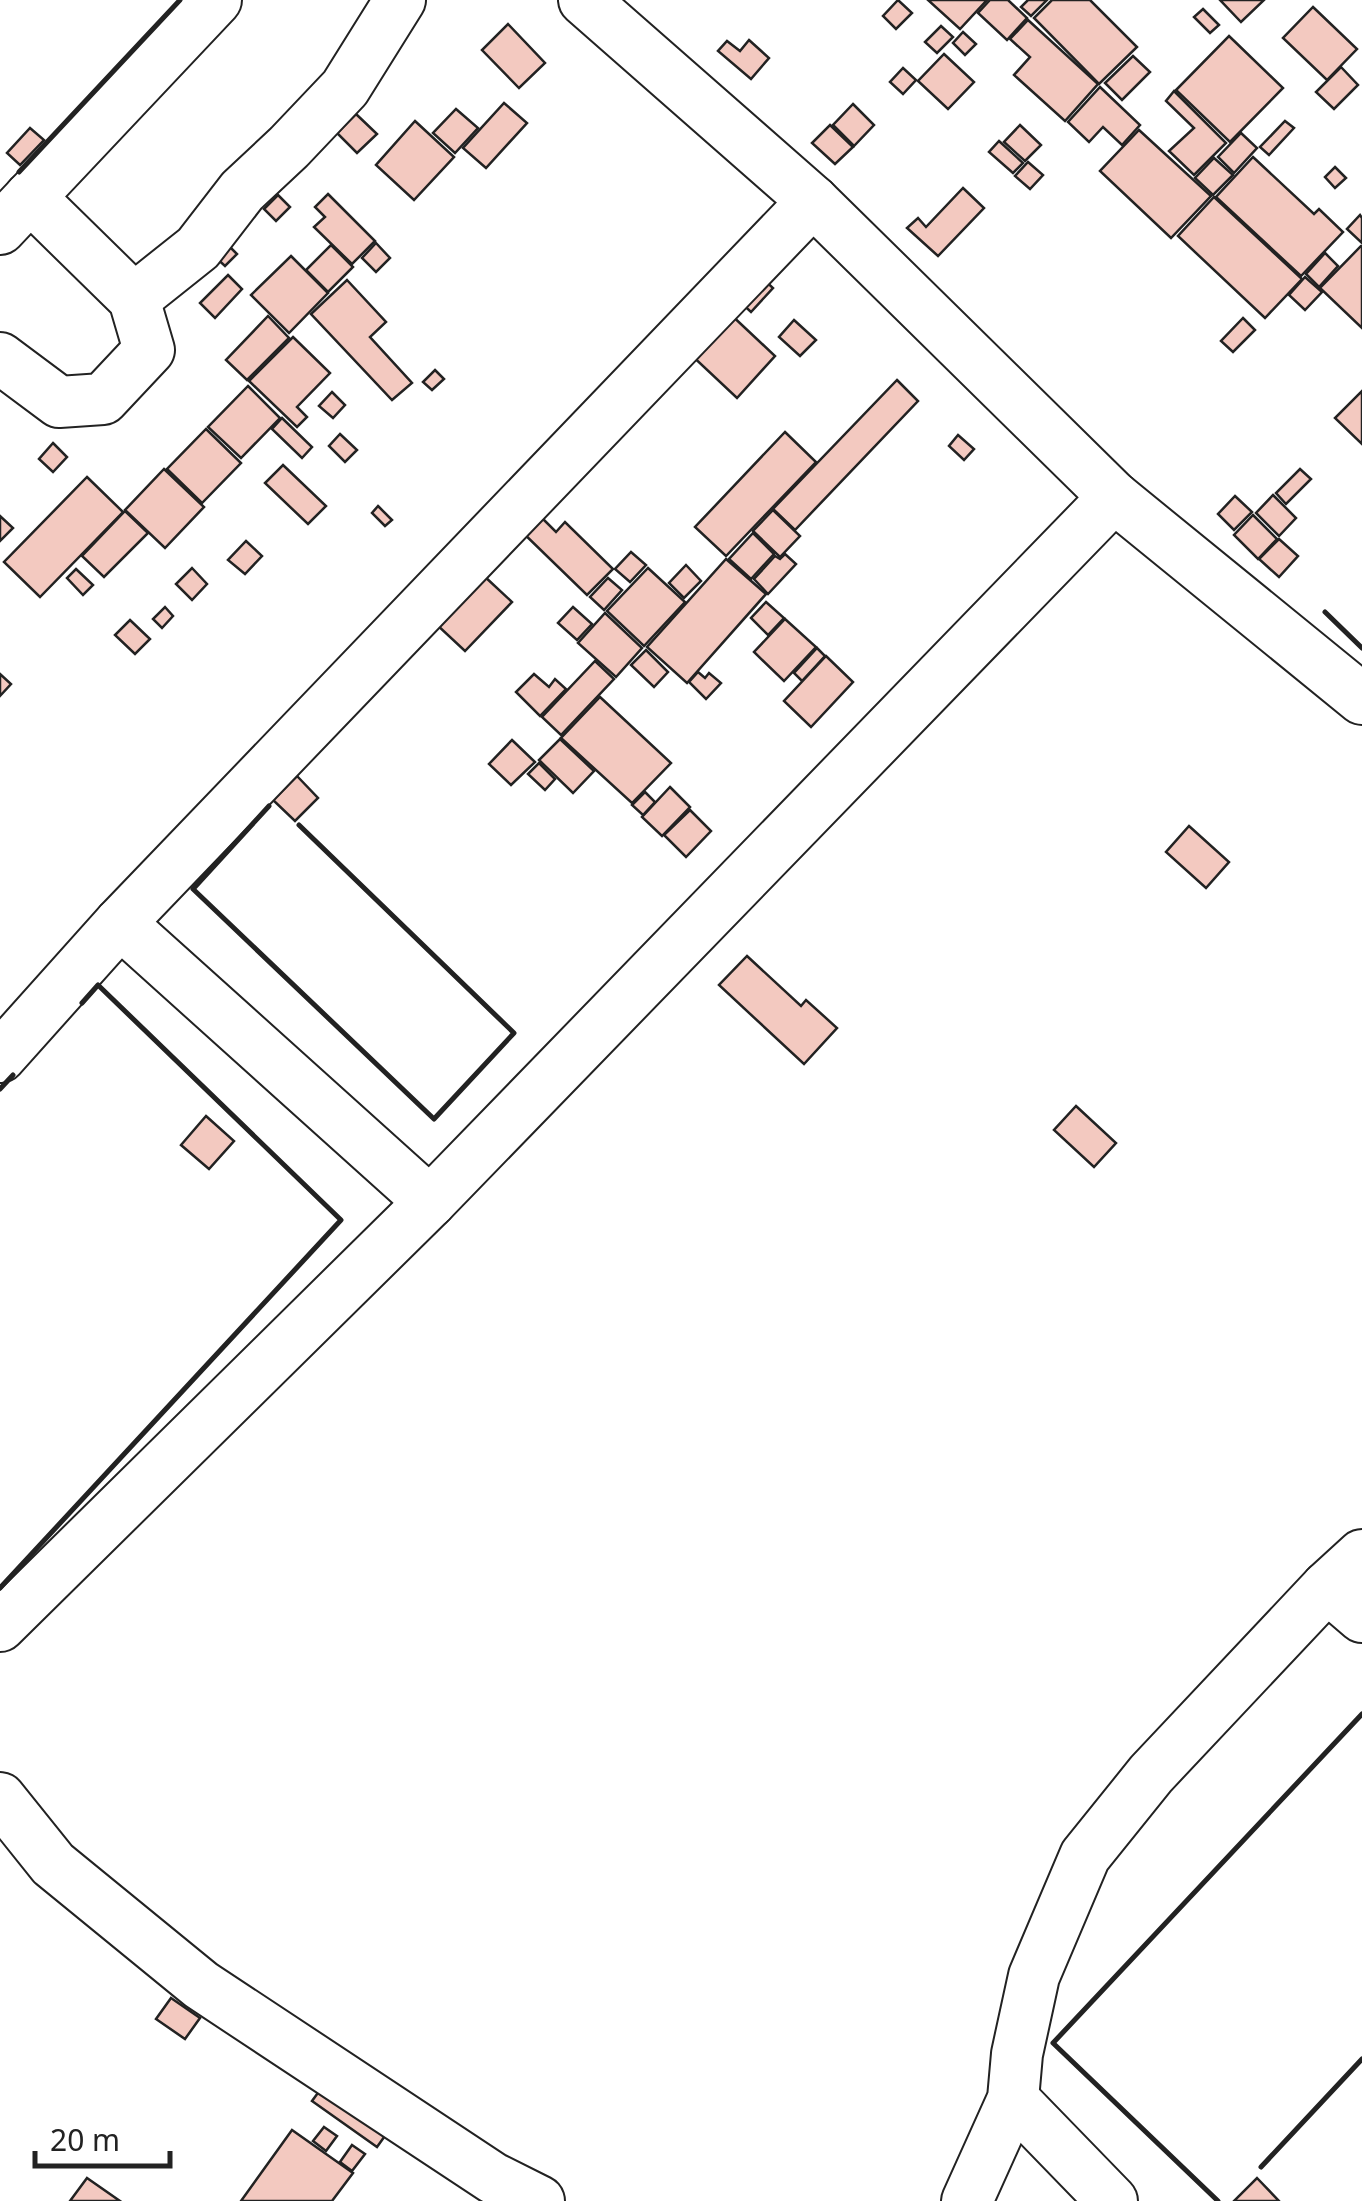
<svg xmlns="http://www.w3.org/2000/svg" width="1362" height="2201" font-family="'Noto Sans',sans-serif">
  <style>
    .building { fill: #f3c9c0; stroke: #222; stroke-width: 2.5 }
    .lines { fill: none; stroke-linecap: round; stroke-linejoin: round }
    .minor-casing { stroke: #222; stroke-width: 54 }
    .minor { stroke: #fff; stroke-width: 50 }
    .wall { stroke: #222; stroke-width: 5 }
  </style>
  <rect width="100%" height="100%" fill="#fff"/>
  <g class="building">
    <path d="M 898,0 L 912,13 L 896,29 L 883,16 Z"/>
    <path d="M 928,0 L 987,0 L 960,29 Z"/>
    <path d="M 990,0 L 1008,0 L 1027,18 L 1007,40 L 978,13 Z"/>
    <path d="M 1028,0 L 1047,0 L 1031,16 L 1021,7 Z"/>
    <path d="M 1052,0 L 1090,0 L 1137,47 L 1099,84 L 1034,18 Z"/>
    <path d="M 1220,0 L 1264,0 L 1241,22 Z"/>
    <path d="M 1313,7 L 1357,49 L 1327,80 L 1283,38 Z"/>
    <path d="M 1203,9 L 1219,25 L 1210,33 L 1194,17 Z"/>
    <path d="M 1028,20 L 1098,84 L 1065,121 L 1014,75 L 1030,57 L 1010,39 Z"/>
    <path d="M 508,24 L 545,63 L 519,88 L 482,50 Z"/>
    <path d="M 941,26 L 953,37 L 937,53 L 925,42 Z"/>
    <path d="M 963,32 L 976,44 L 965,55 L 953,43 Z"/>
    <path d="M 1229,36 L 1283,88 L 1230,142 L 1176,90 Z"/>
    <path d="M 749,40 L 769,58 L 751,79 L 718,51 L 727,41 L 740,51 Z"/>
    <path d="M 944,54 L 974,82 L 948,109 L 918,81 Z"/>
    <path d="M 1133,56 L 1150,72 L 1122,100 L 1105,83 Z"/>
    <path d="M 1341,67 L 1358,85 L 1334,109 L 1316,92 Z"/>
    <path d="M 903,68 L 916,80 L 903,94 L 890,82 Z"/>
    <path d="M 1100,87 L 1140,125 L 1122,145 L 1103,127 L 1089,142 L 1068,122 Z"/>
    <path d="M 1174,91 L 1226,143 L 1194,175 L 1169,151 L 1194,128 L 1166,101 Z"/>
    <path d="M 504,103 L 527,123 L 486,168 L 463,148 Z"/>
    <path d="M 853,104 L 874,125 L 854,146 L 833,125 Z"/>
    <path d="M 456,109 L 478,128 L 455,153 L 433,133 Z"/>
    <path d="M 356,114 L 377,134 L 357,153 L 337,133 Z"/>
    <path d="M 415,121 L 454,157 L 414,200 L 376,165 Z"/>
    <path d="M 1285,121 L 1294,128 L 1269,155 L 1260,147 Z"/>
    <path d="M 830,125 L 853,147 L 835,164 L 812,143 Z"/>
    <path d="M 1020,125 L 1041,145 L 1025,161 L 1004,142 Z"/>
    <path d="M 30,128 L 44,140 L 20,165 L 7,153 Z"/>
    <path d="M 1139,130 L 1211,196 L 1171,238 L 1100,171 Z"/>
    <path d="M 1241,133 L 1257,148 L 1234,173 L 1218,157 Z"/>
    <path d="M 999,141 L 1023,163 L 1013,173 L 989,152 Z"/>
    <path d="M 1253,157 L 1314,214 L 1319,209 L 1343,232 L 1301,276 L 1216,197 Z"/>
    <path d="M 1214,158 L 1233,175 L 1213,195 L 1195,178 Z"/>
    <path d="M 1028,162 L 1043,175 L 1030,189 L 1015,176 Z"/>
    <path d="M 1335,167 L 1346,178 L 1335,188 L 1325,177 Z"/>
    <path d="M 963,188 L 984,208 L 938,256 L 907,228 L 918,218 L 926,227 Z"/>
    <path d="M 328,194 L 375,241 L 352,264 L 314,227 L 325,217 L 315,207 Z"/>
    <path d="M 278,195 L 290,207 L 276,221 L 264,209 Z"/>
    <path d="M 1214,197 L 1302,279 L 1265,318 L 1178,236 Z"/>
    <path d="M 1360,215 L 1362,218 L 1362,243 L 1347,229 Z"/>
    <path d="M 225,242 L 237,254 L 225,266 L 213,255 Z"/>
    <path d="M 376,243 L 390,258 L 376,272 L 362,258 Z"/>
    <path d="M 331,245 L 353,267 L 328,292 L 306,270 Z"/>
    <path d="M 1361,246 L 1362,246 L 1362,328 L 1320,288 Z"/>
    <path d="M 1325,253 L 1338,266 L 1319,287 L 1306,274 Z"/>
    <path d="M 291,256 L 328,293 L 289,333 L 251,295 Z"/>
    <path d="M 228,275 L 242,289 L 215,318 L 200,303 Z"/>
    <path d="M 759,275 L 773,288 L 751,312 L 737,299 Z"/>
    <path d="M 1305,277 L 1322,292 L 1305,310 L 1289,295 Z"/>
    <path d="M 347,280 L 386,322 L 370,337 L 412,383 L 392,400 L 311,314 Z"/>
    <path d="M 726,310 L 775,356 L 737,398 L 688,352 Z"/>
    <path d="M 268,316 L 289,338 L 247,380 L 226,360 Z"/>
    <path d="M 1243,318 L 1255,330 L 1233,352 L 1221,341 Z"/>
    <path d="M 794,320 L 816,340 L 800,356 L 779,337 Z"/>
    <path d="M 293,337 L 330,373 L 297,407 L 307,417 L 297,427 L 249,381 Z"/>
    <path d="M 435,370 L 444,379 L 432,390 L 423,382 Z"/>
    <path d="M 897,380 L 918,401 L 795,530 L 773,509 Z"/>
    <path d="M 248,386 L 280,418 L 241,458 L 208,427 Z"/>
    <path d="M 1362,391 L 1362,444 L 1335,418 Z"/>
    <path d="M 332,392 L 345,405 L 333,418 L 319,406 Z"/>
    <path d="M 282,418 L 312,447 L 302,458 L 272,429 Z"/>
    <path d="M 206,429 L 241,463 L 202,503 L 167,469 Z"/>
    <path d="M 785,432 L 816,462 L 726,556 L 695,527 Z"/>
    <path d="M 340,434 L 357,450 L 345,462 L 329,446 Z"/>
    <path d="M 958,435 L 974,449 L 964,460 L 949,446 Z"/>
    <path d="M 53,443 L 67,457 L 53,472 L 39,459 Z"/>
    <path d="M 283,465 L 326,506 L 308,524 L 265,483 Z"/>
    <path d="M 164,469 L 204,507 L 165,548 L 125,510 Z"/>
    <path d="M 1300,469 L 1311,479 L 1286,504 L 1276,493 Z"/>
    <path d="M 87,477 L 123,512 L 40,597 L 4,562 Z"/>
    <path d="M 1273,495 L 1296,518 L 1279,536 L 1256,513 Z"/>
    <path d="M 1235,496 L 1252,512 L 1234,530 L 1218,514 Z"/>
    <path d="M 378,506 L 392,520 L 385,526 L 372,513 Z"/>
    <path d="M 773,510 L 800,536 L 780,557 L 753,531 Z"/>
    <path d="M 125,511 L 148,533 L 104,577 L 82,556 Z"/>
    <path d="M 536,512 L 556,532 L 565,522 L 613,569 L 587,595 L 519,529 Z"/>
    <path d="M 1253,515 L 1277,539 L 1258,559 L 1234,535 Z"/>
    <path d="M 0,516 L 13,528 L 0,541 Z"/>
    <path d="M 753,533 L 774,554 L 751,579 L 729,559 Z"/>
    <path d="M 1279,539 L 1298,556 L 1279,577 L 1259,559 Z"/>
    <path d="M 246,541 L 262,556 L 245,574 L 228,560 Z"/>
    <path d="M 631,552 L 646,565 L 630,582 L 615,569 Z"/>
    <path d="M 785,554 L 796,564 L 768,594 L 754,579 L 775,556 L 780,559 Z"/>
    <path d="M 726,559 L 766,594 L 687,683 L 647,647 Z"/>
    <path d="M 686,565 L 701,581 L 684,598 L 669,583 Z"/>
    <path d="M 192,568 L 207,584 L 192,600 L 176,584 Z"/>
    <path d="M 648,568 L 685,602 L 644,646 L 607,611 Z"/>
    <path d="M 76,569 L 93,585 L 83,595 L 67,578 Z"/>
    <path d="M 483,575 L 512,602 L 465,651 L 436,624 Z"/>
    <path d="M 608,578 L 622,590 L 604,610 L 590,597 Z"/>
    <path d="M 766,602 L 784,618 L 768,635 L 751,618 Z"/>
    <path d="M 165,607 L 173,616 L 162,628 L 153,619 Z"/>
    <path d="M 573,607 L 592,624 L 577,640 L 558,623 Z"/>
    <path d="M 605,613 L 642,648 L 616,677 L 578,643 Z"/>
    <path d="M 785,619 L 816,647 L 784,681 L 754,652 Z"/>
    <path d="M 130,620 L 150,639 L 135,654 L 115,635 Z"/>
    <path d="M 817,648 L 825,656 L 802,681 L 794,673 Z"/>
    <path d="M 646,650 L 668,672 L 654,687 L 631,665 Z"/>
    <path d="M 826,656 L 853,682 L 811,727 L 784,701 Z"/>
    <path d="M 595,661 L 614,679 L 561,735 L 542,717 Z"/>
    <path d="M 698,672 L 705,678 L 709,673 L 721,683 L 706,699 L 689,682 Z"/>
    <path d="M 0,674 L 11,684 L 0,696 Z"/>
    <path d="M 534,674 L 549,687 L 555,679 L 566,689 L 540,716 L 516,692 Z"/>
    <path d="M 600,697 L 671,763 L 632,803 L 561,738 Z"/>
    <path d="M 560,739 L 594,771 L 573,793 L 539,760 Z"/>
    <path d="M 512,740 L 535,762 L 511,785 L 489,764 Z"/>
    <path d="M 539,763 L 555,779 L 545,790 L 528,774 Z"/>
    <path d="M 297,776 L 318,798 L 295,821 L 273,800 Z"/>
    <path d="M 670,787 L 690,807 L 662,836 L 642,817 Z"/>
    <path d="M 645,792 L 655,802 L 643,815 L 632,805 Z"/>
    <path d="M 690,810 L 711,831 L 686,857 L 664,835 Z"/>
    <path d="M 1189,826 L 1229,862 L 1206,888 L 1166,852 Z"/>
    <path d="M 747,956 L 801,1006 L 806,1000 L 837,1028 L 804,1064 L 719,985 Z"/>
    <path d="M 1076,1106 L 1116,1143 L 1094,1167 L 1054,1130 Z"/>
    <path d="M 206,1116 L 234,1141 L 209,1169 L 181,1145 Z"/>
    <path d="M 171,1998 L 200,2018 L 185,2039 L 156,2019 Z"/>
    <path d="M 323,2086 L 387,2133 L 377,2147 L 312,2101 Z"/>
    <path d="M 324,2127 L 337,2136 L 326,2151 L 313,2141 Z"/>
    <path d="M 292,2130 L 353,2173 L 332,2201 L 241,2201 Z"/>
    <path d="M 352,2145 L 365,2154 L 352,2171 L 340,2162 Z"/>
    <path d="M 87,2178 L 120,2201 L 70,2201 Z"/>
    <path d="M 1257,2178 L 1279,2201 L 1234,2201 Z"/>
  </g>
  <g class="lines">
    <g class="minor-casing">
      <g id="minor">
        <path d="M 584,0 L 813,201 L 1114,497 L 1362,699"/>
        <path d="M 0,229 L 216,0"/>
        <path d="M 134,299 L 198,248 L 242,191 L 289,147 L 345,88 L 400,0"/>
        <path d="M 0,358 L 59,402 L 103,399 L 149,350 L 134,299 L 30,197"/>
        <path d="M 120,923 L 430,1202"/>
        <path d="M 0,1057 L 120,923 L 813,201"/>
        <path d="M 1327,1587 L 1362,1617"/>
        <path d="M 0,1626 L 430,1202 L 1114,497"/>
        <path d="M 0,1798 L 53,1864 L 201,1985 L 493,2178 L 539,2201"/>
        <path d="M 1013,2099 L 1112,2201"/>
        <path d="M 967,2201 L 1013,2099 L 1017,2054 L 1034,1976 L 1085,1856 L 1151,1774 L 1327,1587 L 1362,1555"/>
      </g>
    </g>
    <use href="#minor" class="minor"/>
    <g class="wall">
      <path d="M 19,172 L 180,0"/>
      <path d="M 1325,612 L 1362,648"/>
      <path d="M 269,806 L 193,889 L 434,1119 L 514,1033 L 299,825"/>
      <path d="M 0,1089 L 13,1075"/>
      <path d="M 0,1588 L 341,1220 L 98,985 L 82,1003"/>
      <path d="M 1261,2167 L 1362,2059"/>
      <path d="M 1218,2201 L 1053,2043 L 1362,1714"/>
    </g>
  </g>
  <path d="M35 2151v15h135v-15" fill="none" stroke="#222222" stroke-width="5"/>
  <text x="50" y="2151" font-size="30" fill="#222222" stroke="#ffffff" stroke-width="8" paint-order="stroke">20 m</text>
</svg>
